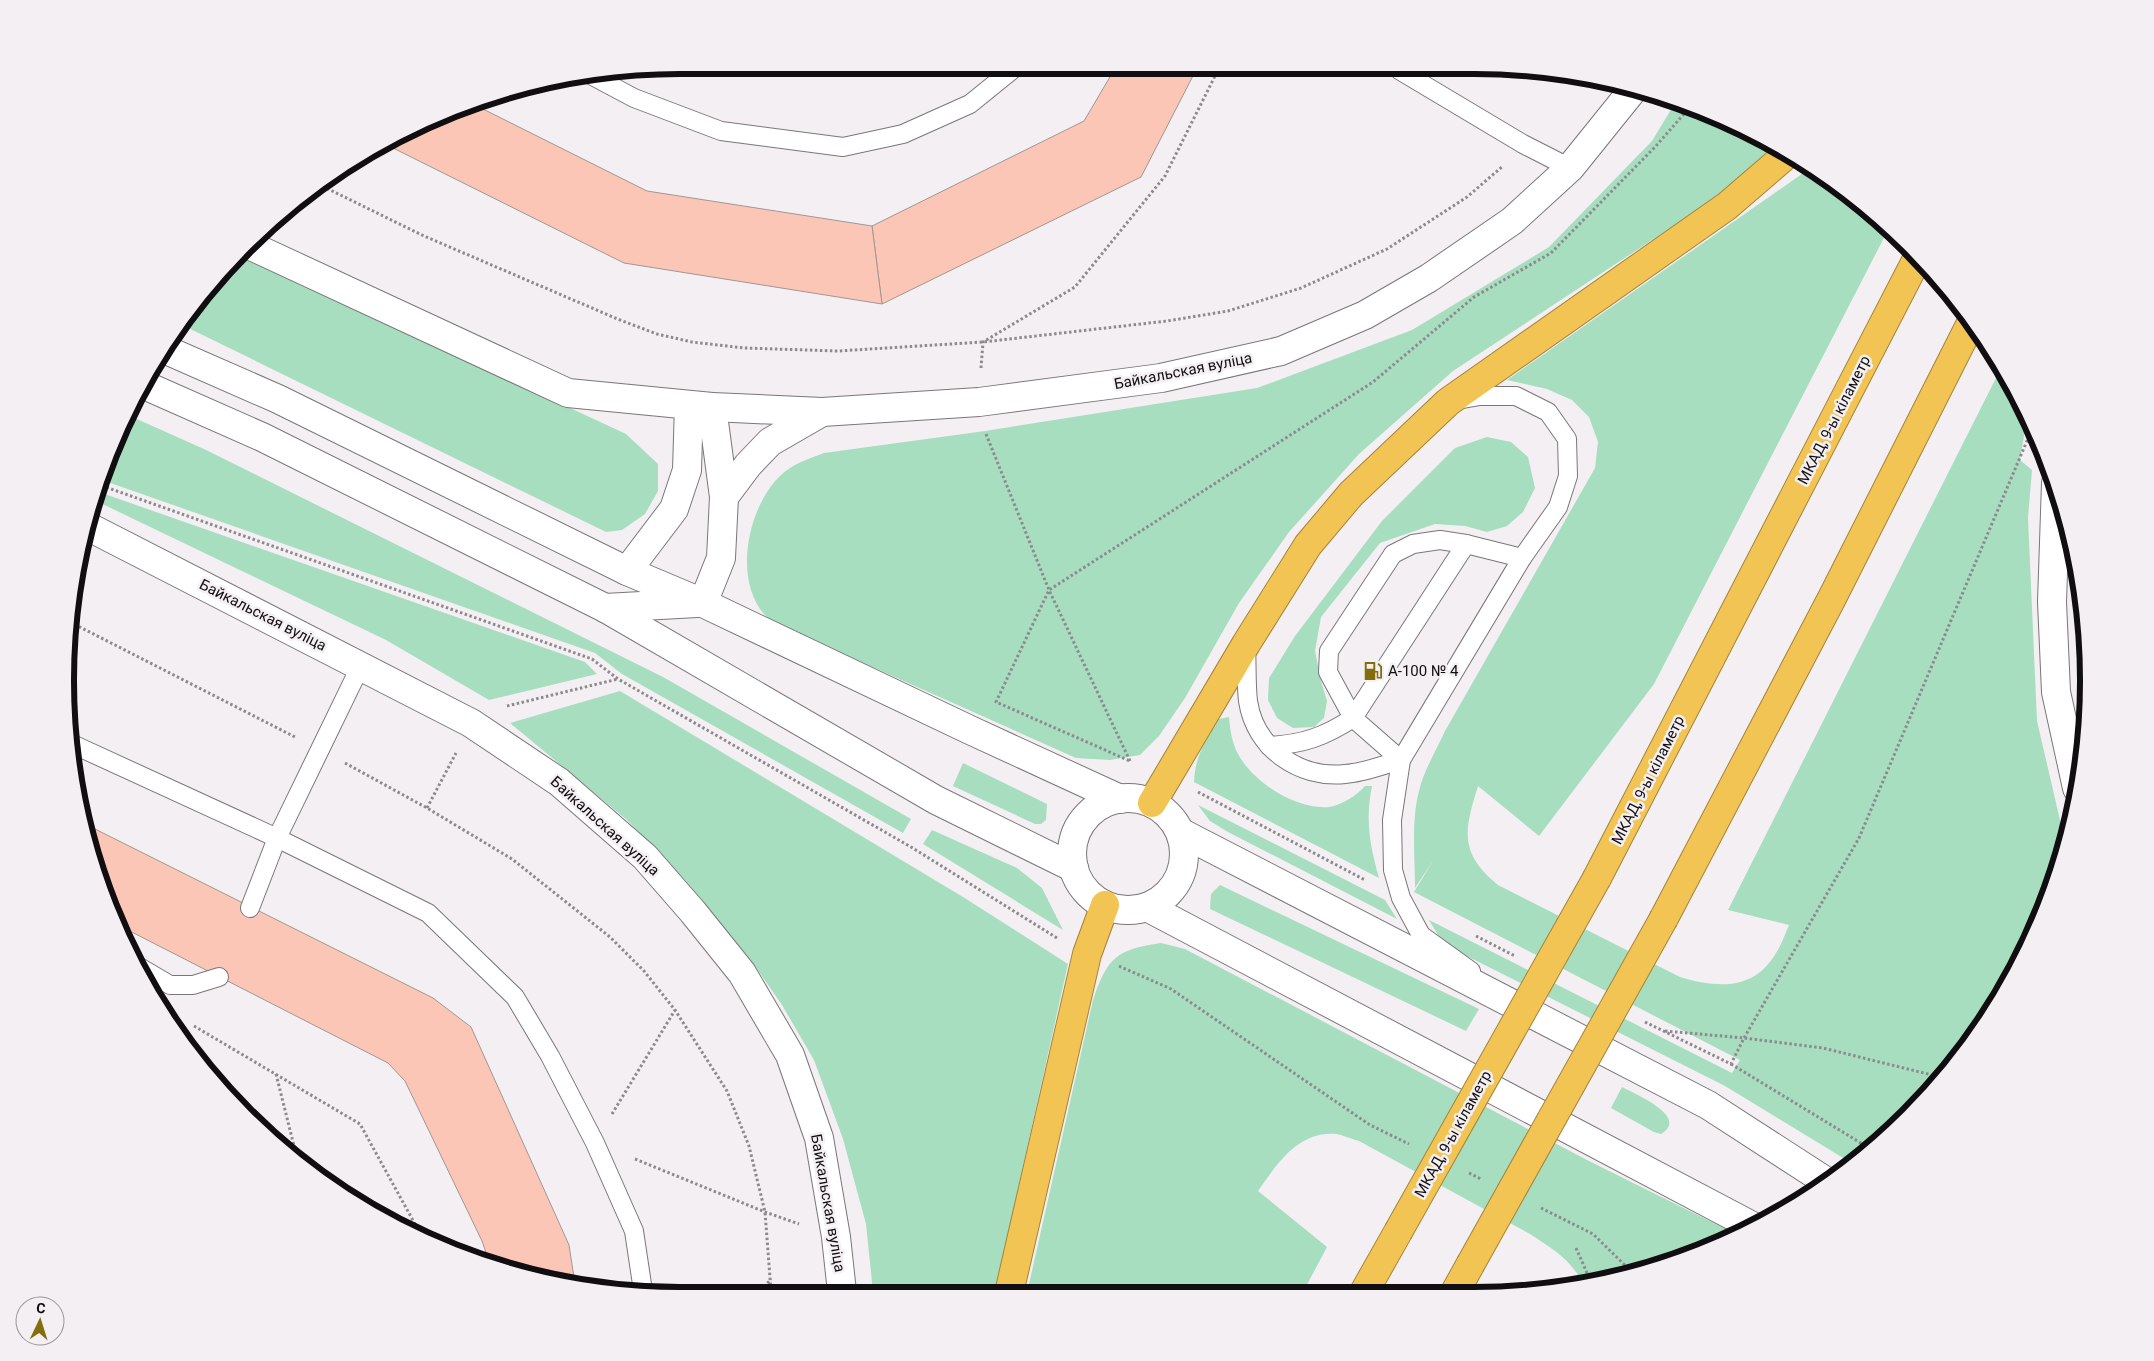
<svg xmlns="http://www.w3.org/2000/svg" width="2154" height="1361" font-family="Roboto,sans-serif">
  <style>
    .green { fill: #a7debf }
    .building { fill: #fcc6b7; stroke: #9e9795 }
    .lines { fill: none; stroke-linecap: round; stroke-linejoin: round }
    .lane-casing { stroke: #7a767a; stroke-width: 20 }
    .street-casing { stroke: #7a767a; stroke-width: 30 }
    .secondary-casing { stroke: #7a767a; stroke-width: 30 }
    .highway-casing { stroke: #a3843c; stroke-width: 30 }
    .path { stroke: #8d8a8d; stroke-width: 3; stroke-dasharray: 2.5 2.5; stroke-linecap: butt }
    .lane { stroke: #fff; stroke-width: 18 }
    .street { stroke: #fff; stroke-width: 28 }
    .secondary { stroke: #fff; stroke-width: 28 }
    .highway { stroke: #f2c453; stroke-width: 28 }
    .highway-bridge-casing { stroke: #a3843c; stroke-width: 30; stroke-linecap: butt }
    .highway-bridge { stroke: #f2c453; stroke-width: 28 }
    .labels { text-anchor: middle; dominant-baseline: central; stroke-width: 5; stroke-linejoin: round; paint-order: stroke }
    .street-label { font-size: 15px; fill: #100e10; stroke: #f4eff3 }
    .poi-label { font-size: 15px; fill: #100e10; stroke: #f4eff3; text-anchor: start }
    .rim { fill: none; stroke: #100e10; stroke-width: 6 }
  </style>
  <rect width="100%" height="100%" fill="#f4eff3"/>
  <g class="green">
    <path d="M 1675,103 L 1709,112 L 1778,152 L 1731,188 L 1453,371 L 1359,454 L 1289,532 L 1239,603 L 1185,698 L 1159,736 L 1140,755 L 1110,760 L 1076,758 L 776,624 C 772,621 768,618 764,614 C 733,578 748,507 780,476 C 792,464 808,459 824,453 L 985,431 L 1257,388 L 1412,330 L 1549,247 L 1652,141 Z"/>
    <path d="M 1809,169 L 1848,192 L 1888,230 L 1654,684 L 1539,836 L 1478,786 C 1464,831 1459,853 1498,885 L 1680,977 C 1717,988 1754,991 1776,953 C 1782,944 1785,934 1789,925 L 1728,910 L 2002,366 L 2027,417 L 2020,460 L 2032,470 L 2028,518 L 2037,721 L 2066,846 L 2025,953 L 1962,1055 L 1853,1164 L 1725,1086 L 1455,950 L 1438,935 L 1429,920 L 1732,1073 L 1740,1060 L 1414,892 L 1434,859 L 1415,888 C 1415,857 1411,822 1419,791 C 1424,770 1436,751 1445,731 L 1595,468 L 1598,442 L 1589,417 L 1572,400 L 1547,389 L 1507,380 Z"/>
    <path d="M 240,254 L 626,434 L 658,464 L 658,491 L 645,514 L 622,530 L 606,532 L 180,324 L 192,306 Z"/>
    <path d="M 128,415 L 206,450 L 663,677 L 911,819 L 903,833 L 622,674 L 595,653 L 99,479 Z"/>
    <path d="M 1487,437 L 1511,442 L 1528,457 L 1535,488 L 1523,512 L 1507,526 L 1487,532 L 1465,526 L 1435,524 L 1380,543 L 1321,617 L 1315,651 L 1321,681 L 1327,701 L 1324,718 L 1314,727 L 1293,728 L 1277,718 L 1268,700 L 1269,678 L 1295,636 L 1382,521 L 1455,448 Z"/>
    <path d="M 96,491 L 585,662 L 597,674 L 489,700 L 386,640 L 94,500 Z"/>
    <path d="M 2082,592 L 2084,600 L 2087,693 L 2081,641 Z"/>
    <path d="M 620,691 L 963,897 L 1068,964 L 995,1292 L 873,1292 L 866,1224 L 843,1139 L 814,1060 L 782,1005 L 750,959 L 686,881 L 627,820 L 510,723 Z"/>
    <path d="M 1229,717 C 1230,729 1232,743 1238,754 C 1253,782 1296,810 1329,807 C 1342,805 1356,796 1365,786 L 1372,786 C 1365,820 1370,846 1379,878 L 1194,782 C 1195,755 1206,741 1219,719 Z"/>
    <path d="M 963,763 L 1047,804 L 1046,820 L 1041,824 L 1035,824 L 953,786 Z"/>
    <path d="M 1198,805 L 1385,900 L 1397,919 L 1228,832 L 1210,821 Z"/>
    <path d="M 932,830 L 1017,868 L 1042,888 L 1063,930 L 923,844 Z"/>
    <path d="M 1220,885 L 1479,1009 L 1466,1031 L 1210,909 L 1211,894 Z"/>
    <path d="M 1161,943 L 1185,949 L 1589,1161 L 1738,1235 L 1633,1275 L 1583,1283 C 1570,1259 1553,1249 1530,1234 L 1359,1141 C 1352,1139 1343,1135 1336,1134 C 1298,1131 1277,1164 1258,1191 L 1327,1247 L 1302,1294 L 1027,1293 L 1093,1000 C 1107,958 1117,949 1161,943 Z"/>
    <path d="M 1622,1087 C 1633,1093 1691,1117 1661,1134 L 1654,1132 L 1611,1108 Z"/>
  </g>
  <g class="building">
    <path d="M 1114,70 L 1196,70 L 1141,177 L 882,304 L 872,226 L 1084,121 Z"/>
    <path d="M 471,103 L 647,191 L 872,226 L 882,304 L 624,263 L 387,145 Z"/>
    <path d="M 83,823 L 433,998 L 471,1027 L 569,1245 L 575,1284 L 489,1261 L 482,1241 L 405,1081 L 388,1063 L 118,925 L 86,840 Z"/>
  </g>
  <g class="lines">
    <g class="lane-casing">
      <g id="lane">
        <path d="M 1399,70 L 1523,144 L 1570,168"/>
        <path d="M 587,73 L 634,98 L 721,131 L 843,147 L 903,134 L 970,104 L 1012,70"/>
        <path d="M 1457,400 L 1480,396 L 1516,396 L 1548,412 L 1567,439 L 1568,476 L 1558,507 L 1522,558 L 1401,760 L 1392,820 L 1393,870 L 1401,898 L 1421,935 L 1471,971"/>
        <path d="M 1246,647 C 1247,664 1246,683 1248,701 C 1255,748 1299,779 1345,774 C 1363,773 1383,765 1401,760"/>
        <path d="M 70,743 L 277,838 L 428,913 L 515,997 L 550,1056 L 595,1143 L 634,1231 L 643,1291"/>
        <path d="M 1269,746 C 1303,744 1324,737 1353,718 L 1466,544"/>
        <path d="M 1401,760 L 1353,718 L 1328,672 L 1329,651 L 1393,554 L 1413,544 L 1440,540 L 1466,544 L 1522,558"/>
        <path d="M 250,908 L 277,838 L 361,665"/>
        <path d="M 136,965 L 170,985 L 193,985 L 219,977"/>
      </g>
    </g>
    <g class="street-casing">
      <g id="street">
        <path d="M 2056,483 L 2052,602 L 2056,692 L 2077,788"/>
        <path d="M 89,527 L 471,723 L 559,782 L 645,857 L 693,912 L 742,973 L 790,1055 L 819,1138 L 836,1237 L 842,1292"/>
      </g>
    </g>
    <g class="secondary-casing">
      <g id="secondary">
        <path d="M 249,245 L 568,393 L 712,407 L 822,412 L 979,402 L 1161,378 L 1281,351 L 1365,315 L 1429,278 L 1512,221 L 1570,168 L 1632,91"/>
        <path d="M 164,349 L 278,399 L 627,571 L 703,603 L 970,730 L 1120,799"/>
        <path d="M 142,384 L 262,437 L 605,608 L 936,800 L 1074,868"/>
        <path d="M 724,497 L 748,465 L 770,442 L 822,412"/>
        <path d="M 627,571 L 674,509 L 687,470 L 689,405"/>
        <path d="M 703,603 L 721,558 L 724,497 L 712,407"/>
        <path d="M 605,608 L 697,603"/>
        <circle cx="1128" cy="854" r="56"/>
        <path d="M 1180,832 L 1708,1105 L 1827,1182"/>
        <path d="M 1147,907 L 1754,1227"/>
      </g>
    </g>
    <g class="highway-casing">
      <g id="highway">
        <path d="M 1152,803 L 1246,644 L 1308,545 L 1351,494 L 1448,402 L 1727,206 L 1785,156"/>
        <path d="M 1597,878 L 1918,257"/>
        <path d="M 1664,918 L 1832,598 L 1971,323"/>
        <path d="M 1009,1293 L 1087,954 L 1105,905"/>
        <path d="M 1363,1294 L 1398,1232"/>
        <path d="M 1454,1294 L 1470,1265"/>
      </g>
    </g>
    <g class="path">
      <path d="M 318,184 L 424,236 L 620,320 L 657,334 L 692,342 L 744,348 L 838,351 L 983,342 L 1167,321 L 1228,311 L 1301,288 L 1387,249 L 1467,197 L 1503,166"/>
      <path d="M 981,368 L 983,342 L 1075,287 L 1165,176 L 1218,70"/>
      <path d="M 986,434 L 1049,590 L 996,702 L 1130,761"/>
      <path d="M 97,484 L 592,659 L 618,679 L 911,847 L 1057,938"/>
      <path d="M 70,622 L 295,737"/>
      <path d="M 507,706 L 618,679"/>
      <path d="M 1130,761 L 1049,590 L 1373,382 L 1474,297 L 1551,253 L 1656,146 L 1690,107"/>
      <path d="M 345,763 L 427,808 L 512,859 L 610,937 L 644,971 L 675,1010 L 727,1091 L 749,1146 L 765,1212 L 771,1291"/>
      <path d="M 1198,792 L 1365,880"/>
      <path d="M 427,808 L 456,753"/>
      <path d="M 1476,936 L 1515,956"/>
      <path d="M 1119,966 L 1171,989 L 1370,1125 L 1409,1144"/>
      <path d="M 1645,1022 L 1731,1064 L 1744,1038 L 1859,838 L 2032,429"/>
      <path d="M 194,1026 L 360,1124 L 421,1235"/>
      <path d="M 1665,1031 L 1744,1038 L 1823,1048 L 1940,1077"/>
      <path d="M 1731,1064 L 1869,1148"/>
      <path d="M 276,1074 L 298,1162"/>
      <path d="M 612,1114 L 675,1010"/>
      <path d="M 635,1159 L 765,1212 L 799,1224"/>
      <path d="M 1469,1173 L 1481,1179"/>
      <path d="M 1541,1208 L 1593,1234 L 1634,1274"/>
      <path d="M 1576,1248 L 1591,1282"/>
      <path d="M 761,1291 L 771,1279"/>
    </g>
    <use href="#lane" class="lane"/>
    <use href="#street" class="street"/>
    <use href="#secondary" class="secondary"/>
    <use href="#highway" class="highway"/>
    <g class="highway-bridge-casing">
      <g id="highway-bridge">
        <path d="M 1398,1232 L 1597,878"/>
        <path d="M 1470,1265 L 1664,918"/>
      </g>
    </g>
    <use href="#highway-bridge" class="highway-bridge"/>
  </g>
  <defs>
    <g id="fuel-bare" transform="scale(1.5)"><path d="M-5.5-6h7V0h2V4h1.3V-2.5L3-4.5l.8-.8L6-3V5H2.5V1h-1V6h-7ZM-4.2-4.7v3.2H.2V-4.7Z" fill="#846e0c" stroke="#f4eff3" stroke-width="2.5" paint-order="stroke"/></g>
  </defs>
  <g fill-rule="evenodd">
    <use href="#fuel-bare" x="1373" y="671"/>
  </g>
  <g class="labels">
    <g class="street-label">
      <text transform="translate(1183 371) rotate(-11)">Байкальская вуліца</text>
      <text transform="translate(1834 420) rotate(-63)">МКАД, 9-ы кіламетр</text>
      <text transform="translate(263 615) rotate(27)">Байкальская вуліца</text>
      <text transform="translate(1648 780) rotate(-63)">МКАД, 9-ы кіламетр</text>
      <text transform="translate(605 826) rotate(42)">Байкальская вуліца</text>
      <text transform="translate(1453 1134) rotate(-61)">МКАД, 9-ы кіламетр</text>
      <text transform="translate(828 1203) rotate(80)">Байкальская вуліца</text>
    </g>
    <g class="poi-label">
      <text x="1388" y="671">А-100 № 4</text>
    </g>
  </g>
  <path d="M0 0H2154V1361H0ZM680 74H1474A606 606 0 0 1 2080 680V681A606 606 0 0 1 1474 1287H680A606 606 0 0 1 74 681V680A606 606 0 0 1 680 74Z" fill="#f4eff3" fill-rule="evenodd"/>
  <path class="rim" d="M680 74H1474A606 606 0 0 1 2080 680V681A606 606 0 0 1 1474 1287H680A606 606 0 0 1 74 681V680A606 606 0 0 1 680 74Z"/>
  <g transform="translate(40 1321) rotate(4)"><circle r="24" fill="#f4eff3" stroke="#999598"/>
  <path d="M0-4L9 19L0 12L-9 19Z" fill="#846e0c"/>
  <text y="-8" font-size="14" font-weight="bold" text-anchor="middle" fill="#100e10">С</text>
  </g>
</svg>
